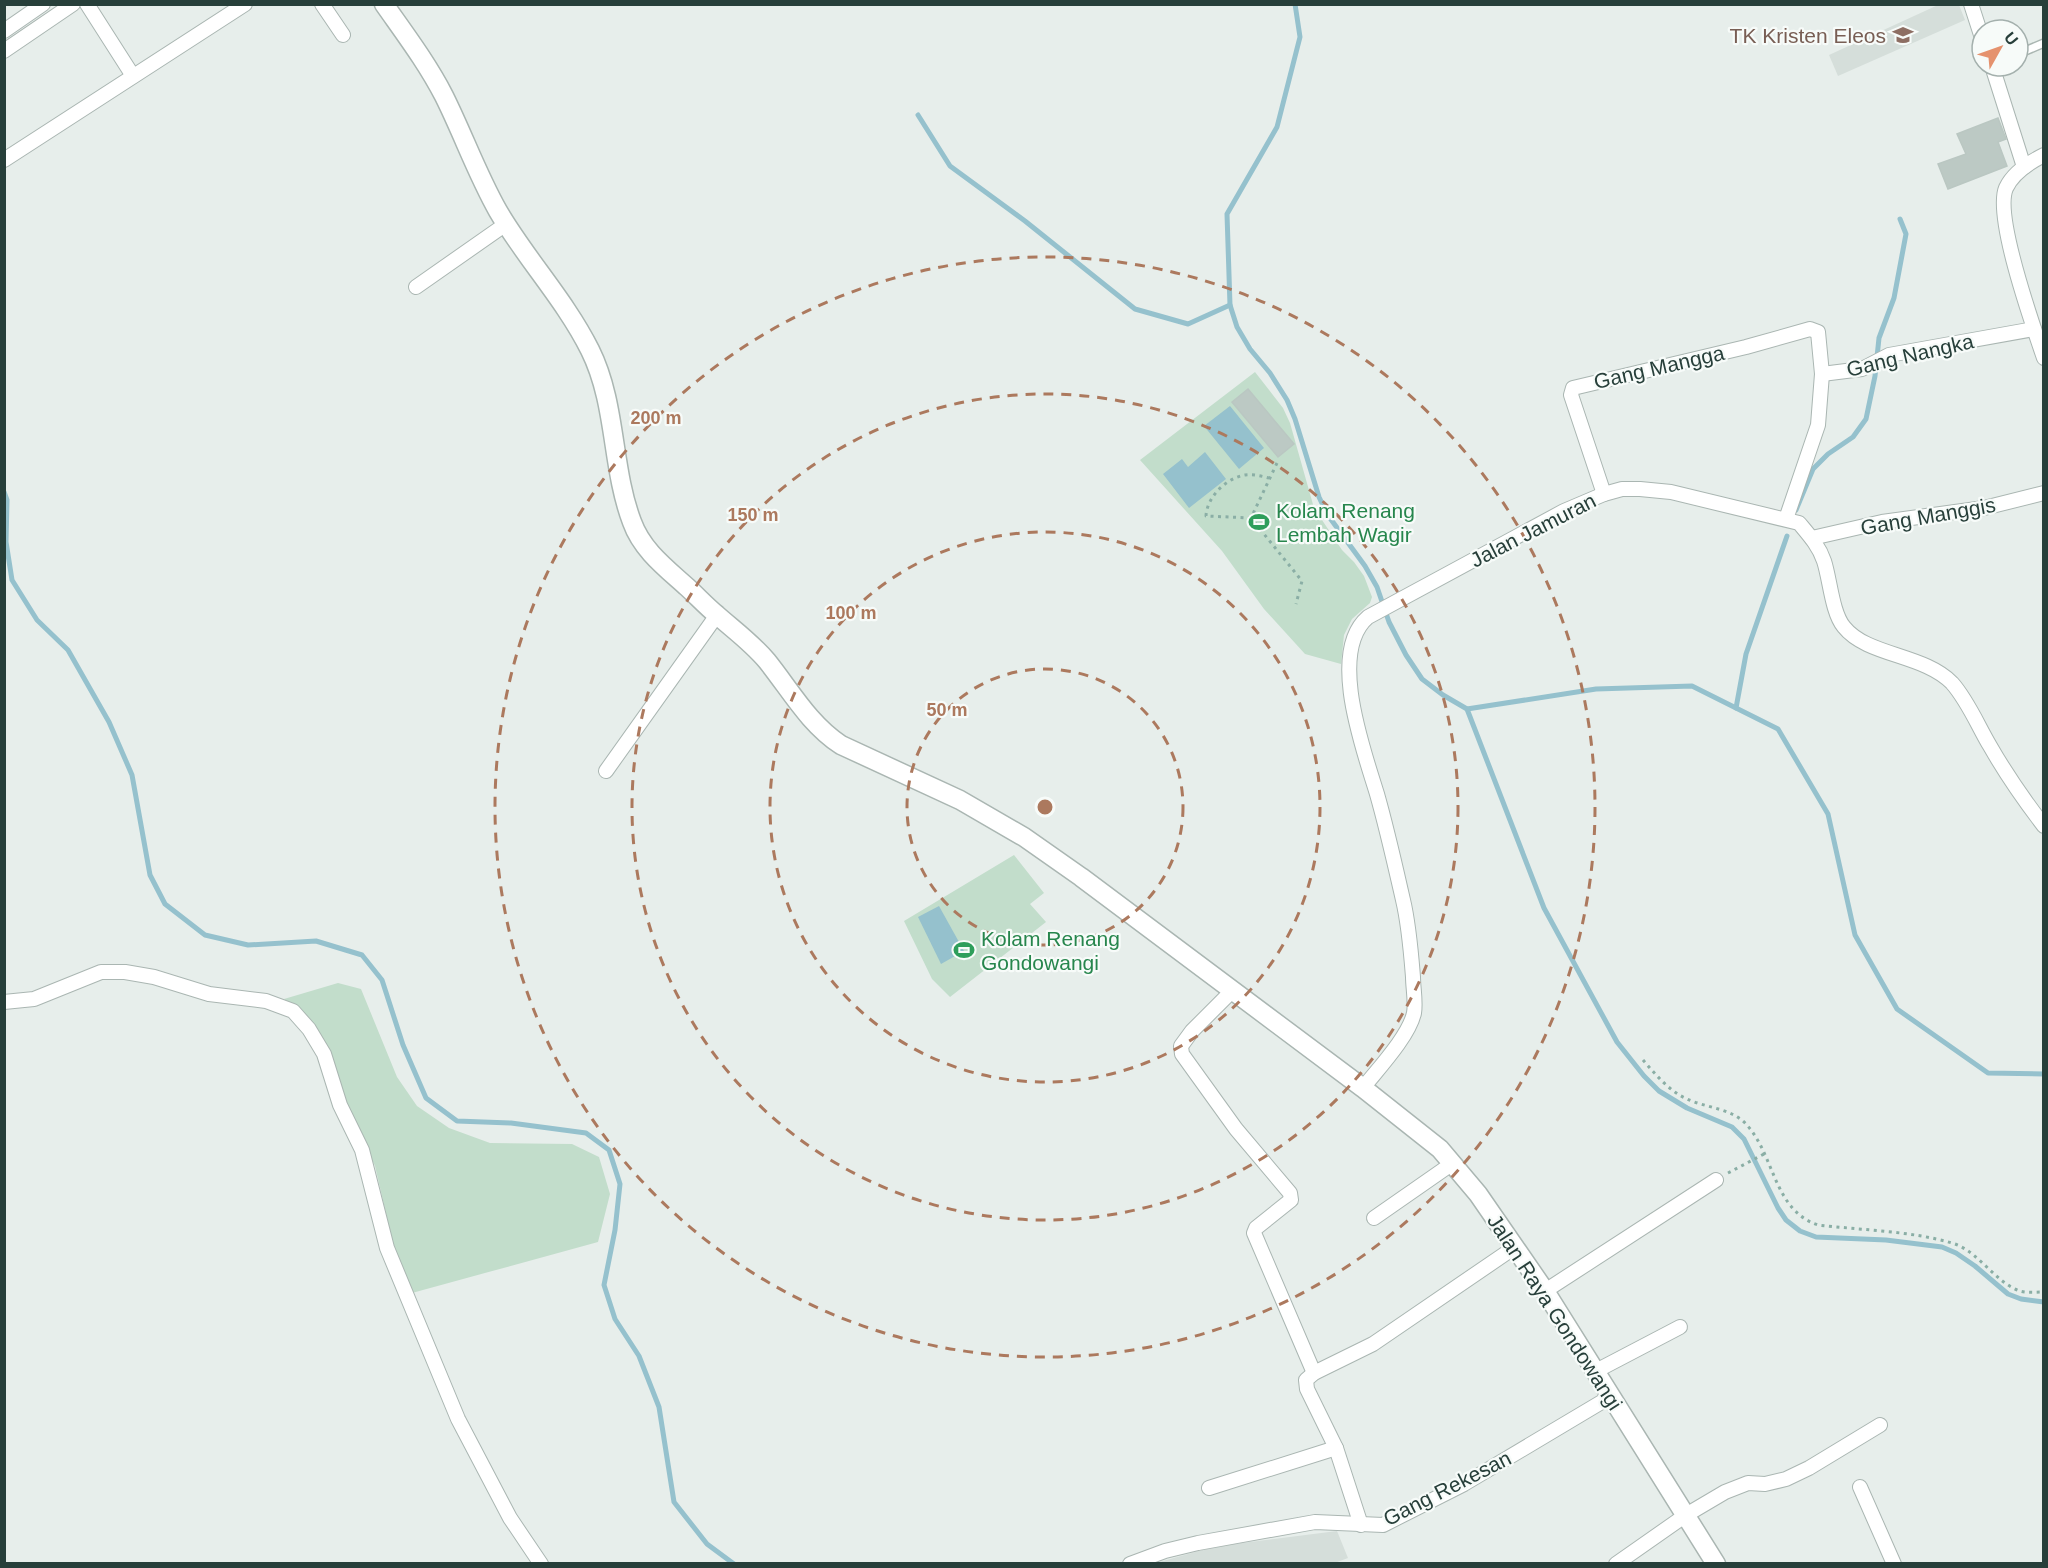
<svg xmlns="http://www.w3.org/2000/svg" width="2048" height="1568" font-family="Helvetica,sans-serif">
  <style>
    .built { fill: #d5deda }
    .green { fill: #c2ddcb }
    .water { fill: #95c1cd }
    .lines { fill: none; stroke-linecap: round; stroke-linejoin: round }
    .stream { stroke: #95c1cd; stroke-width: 5 }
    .building { fill: #bcc9c4; stroke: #bac7c2; stroke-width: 1.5 }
    .service-casing { stroke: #aab6b2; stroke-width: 10 }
    .minor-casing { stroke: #aab6b2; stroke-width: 16 }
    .tertiary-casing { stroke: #aab6b2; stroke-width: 21 }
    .path { stroke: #8aaea5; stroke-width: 3; stroke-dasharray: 3 4.5; stroke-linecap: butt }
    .service { stroke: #fff; stroke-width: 7 }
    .minor { stroke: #fff; stroke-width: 14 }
    .tertiary { stroke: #fff; stroke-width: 18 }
    .ring { fill: none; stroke: #ac795e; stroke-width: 3; stroke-dasharray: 10 8 }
    .labels { text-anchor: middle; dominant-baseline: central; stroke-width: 4.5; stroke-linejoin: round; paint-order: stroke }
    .education-label { font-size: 21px; fill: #785e54; stroke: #f7fbf9; text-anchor: end }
    .street-label { font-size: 21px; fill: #273f3a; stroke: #f7fbf9 }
    .leisure-label { font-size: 21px; fill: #27864d; stroke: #f7fbf9; text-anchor: start }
    .centre { fill: #ac795e; stroke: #f7fbf9; stroke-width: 3 }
    .ring-label { font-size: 18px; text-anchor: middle; font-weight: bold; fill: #ac795e; stroke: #f7fbf9; stroke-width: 4.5; stroke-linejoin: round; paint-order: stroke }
  </style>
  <rect width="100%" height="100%" fill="#e7eeeb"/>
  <g class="built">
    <path d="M 1938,5 L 1959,5 L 1965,20 L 1838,76 L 1829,55 Z"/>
    <path d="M 1337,1531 L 1348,1558 L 1332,1564 L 1152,1564 L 1217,1546 Z"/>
  </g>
  <g class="green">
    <path d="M 1255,372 L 1283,408 L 1290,423 L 1314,508 L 1342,550 L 1354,562 L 1364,576 L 1372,597 L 1370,603 L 1352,619 L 1344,635 L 1341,664 L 1305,654 L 1264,609 L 1222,551 L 1140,460 Z"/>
    <path d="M 1014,855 L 1044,893 L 1030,904 L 1046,922 L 950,997 L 932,979 L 904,921 Z"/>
    <path d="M 338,983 L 361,989 L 397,1077 L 417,1106 L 449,1128 L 490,1143 L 572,1144 L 599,1157 L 610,1194 L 598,1242 L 412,1293 L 395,1252 L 375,1166 L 300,1011 L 284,999 Z"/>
  </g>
  <g class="water">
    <path d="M 1230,406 L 1264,448 L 1239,469 L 1204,426 Z"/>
    <path d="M 1205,452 L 1226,479 L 1189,508 L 1163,474 L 1182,459 L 1188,467 Z"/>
    <path d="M 939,906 L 964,951 L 941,964 L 918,917 Z"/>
  </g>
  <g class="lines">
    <g class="stream">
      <path d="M 1295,4 L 1300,37 L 1277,127 L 1227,214 L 1230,305 L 1237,327 L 1250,349 L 1270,373 L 1287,400 L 1295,419 L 1319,497 L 1327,514 L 1365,566 L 1377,587 L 1389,622 L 1406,655 L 1422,679 L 1443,695 L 1467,709 L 1544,908 L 1617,1042 L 1644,1076 L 1659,1091 L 1687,1108 L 1732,1127 L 1744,1139 L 1778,1208 L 1786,1220 L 1800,1231 L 1816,1237 L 1886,1240 L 1942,1247 L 1956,1253 L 1975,1266 L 2008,1294 L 2021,1299 L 2044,1302"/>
      <path d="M 918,115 L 950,166 L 1025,221 L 1135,309 L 1188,324 L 1230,305"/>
      <path d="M 4,492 L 7,500 L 6,542 L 12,580 L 37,620 L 68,650 L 109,722 L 132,775 L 150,875 L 165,904 L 205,935 L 248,945 L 316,941 L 362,955 L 382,980 L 403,1045 L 426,1098 L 457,1121 L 511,1123 L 586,1133 L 609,1150 L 620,1184 L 615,1230 L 604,1285 L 615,1319 L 639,1356 L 659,1407 L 674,1502 L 707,1544 L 734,1564"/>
      <path d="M 1796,510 L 1813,469 L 1828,454 L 1853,437 L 1866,419 L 1875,376 L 1879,338 L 1894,298 L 1906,234 L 1900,219"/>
      <path d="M 1736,708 L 1746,654 L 1787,536"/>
      <path d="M 1467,709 L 1596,689 L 1692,686 L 1778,729 L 1828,814 L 1855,935 L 1897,1009 L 1988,1073 L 2044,1074"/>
    </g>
  </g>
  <g class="building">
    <path d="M 1998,118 L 2006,139 L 1998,142 L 2007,166 L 1948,189 L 1938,164 L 1966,154 L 1957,134 Z"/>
    <path d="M 1248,389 L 1294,444 L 1278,457 L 1232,402 Z"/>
  </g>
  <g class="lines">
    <g class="service-casing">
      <path id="service" d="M 2018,54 L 2044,43"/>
    </g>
    <g class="minor-casing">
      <g id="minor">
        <path d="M 87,4 L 133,76"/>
        <path d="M 322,4 L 343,35"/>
        <path d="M 1971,4 L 1982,38"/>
        <path d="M 4,31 L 43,4"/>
        <path d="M 4,51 L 73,4"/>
        <path d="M 1992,66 L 2024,167"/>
        <path d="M 2044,155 C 2030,162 2013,173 2006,188 C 1994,216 2033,326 2044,358"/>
        <path d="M 4,160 L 245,4"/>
        <path d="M 416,287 L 506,224"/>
        <path d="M 1822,374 L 1862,369 L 1889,355 L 2034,329"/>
        <path d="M 1604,494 L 1571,395 L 1573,388 L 1746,347 L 1810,329 L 1818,332 L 1822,374 L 1818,425 L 1786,519"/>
        <path d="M 1812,538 L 1882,522 L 1984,508 L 2044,493"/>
        <path d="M 606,771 L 717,615"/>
        <path d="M 1232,991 L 1192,1031 L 1181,1046 L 1182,1054 L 1236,1129 L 1290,1193 L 1291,1200 L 1256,1228 L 1254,1233 L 1314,1373"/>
        <path d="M 4,1002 L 34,999 L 101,972 L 125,972 L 154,977 L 209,994 L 266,1001 L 293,1011 L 309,1029 L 324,1054 L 340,1105 L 362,1150 L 387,1248 L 458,1419 L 510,1518 L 541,1564"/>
        <path d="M 1363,1088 C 1378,1069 1409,1036 1414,1013 C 1416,1002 1413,988 1413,977 C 1411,952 1409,925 1403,900 C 1395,865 1387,829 1377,794 C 1364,751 1327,652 1368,617 L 1564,511 L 1604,494 L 1622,489 L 1640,489 L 1671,492 L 1799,523 C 1809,535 1819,546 1824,561 C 1830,579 1832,613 1844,627 C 1867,656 1924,654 1952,683 C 1968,701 1978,726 1990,746 C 2006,774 2024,800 2044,826"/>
        <path d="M 1374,1218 L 1453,1163"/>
        <path d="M 1545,1291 L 1716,1180"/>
        <path d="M 1594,1372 L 1680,1327"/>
        <path d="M 1860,1487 L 1894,1564"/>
        <path d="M 1209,1488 L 1336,1448"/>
        <path d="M 1361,1525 L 1336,1448 L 1307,1389 L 1306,1380 L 1314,1373 L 1373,1344 L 1515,1247"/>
        <path d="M 1130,1564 L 1165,1551 L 1198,1543 L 1315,1522 L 1383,1525 L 1464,1484 L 1610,1397"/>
        <path d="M 1616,1564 L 1686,1515 L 1725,1492 L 1748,1483 L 1765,1484 L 1786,1479 L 1809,1468 L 1880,1425"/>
      </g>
    </g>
    <g class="tertiary-casing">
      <path id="tertiary" d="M 384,4 C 405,34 427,63 444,96 C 463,134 477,174 498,211 C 526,259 565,300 590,350 C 617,404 611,467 632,522 C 642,550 666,568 687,587 C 697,596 706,606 717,615 C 734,630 752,643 767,661 C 791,691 809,724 841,745 L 960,800 L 1024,837 L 1081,877 L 1363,1088 L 1440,1149 L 1478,1194 L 1545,1291 L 1716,1564"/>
    </g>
    <g class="path">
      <path d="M 1277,463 L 1251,518 L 1302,581 L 1296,604"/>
      <path d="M 1251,518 L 1206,516 C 1207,497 1226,478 1245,475 C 1253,474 1261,476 1269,478"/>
      <path d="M 1643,1060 C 1656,1075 1669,1091 1687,1099 C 1706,1108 1731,1108 1746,1124 C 1775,1155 1773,1210 1818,1225 C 1860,1230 1912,1231 1952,1243 C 1979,1251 1994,1282 2020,1291 C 2027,1293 2036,1292 2044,1292"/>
      <path d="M 1728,1173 L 1764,1154"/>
    </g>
    <use href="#service" class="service"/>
    <use href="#minor" class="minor"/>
    <use href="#tertiary" class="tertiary"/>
  </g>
  <g class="ring">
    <circle cx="1045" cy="807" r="138"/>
    <circle cx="1045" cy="807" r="275"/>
    <circle cx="1045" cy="807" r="413"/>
    <circle cx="1045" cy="807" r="550"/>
  </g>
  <defs>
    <g id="school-bare" transform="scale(1.62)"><path d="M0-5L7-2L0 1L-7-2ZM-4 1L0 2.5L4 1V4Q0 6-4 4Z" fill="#8d6e63" stroke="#f7fbf9" stroke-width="2.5" paint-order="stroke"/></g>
    <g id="stadium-bare" transform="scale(1.62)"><path d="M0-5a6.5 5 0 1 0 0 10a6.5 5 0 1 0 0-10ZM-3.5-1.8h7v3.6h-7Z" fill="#2e9e5b" stroke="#f7fbf9" stroke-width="2.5" paint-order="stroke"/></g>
  </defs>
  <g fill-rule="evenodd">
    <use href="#school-bare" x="1903" y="35"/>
    <use href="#stadium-bare" x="1259" y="522"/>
    <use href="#stadium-bare" x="964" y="950"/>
  </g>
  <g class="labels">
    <g class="education-label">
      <text x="1886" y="35">TK Kristen Eleos</text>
    </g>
    <g class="street-label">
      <text transform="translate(1910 355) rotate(-13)">Gang Nangka</text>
      <text transform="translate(1659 367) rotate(-13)">Gang Mangga</text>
      <text transform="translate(1928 516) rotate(-10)">Gang Manggis</text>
      <text transform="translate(1533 530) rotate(-27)">Jalan Jamuran</text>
      <text transform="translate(1555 1312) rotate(57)">Jalan Raya Gondowangi</text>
      <text transform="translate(1447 1488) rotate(-27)">Gang Rekesan</text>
    </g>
    <g class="leisure-label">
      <text x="1276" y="510">Kolam Renang<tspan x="1276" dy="24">Lembah Wagir</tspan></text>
      <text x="981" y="938">Kolam Renang<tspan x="981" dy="24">Gondowangi</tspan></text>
    </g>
  </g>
  <circle cx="1045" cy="807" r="9" class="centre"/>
  <g class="ring-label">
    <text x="656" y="424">200 m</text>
    <text x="753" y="521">150 m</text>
    <text x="851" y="619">100 m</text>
    <text x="947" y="716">50 m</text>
  </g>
  <rect width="2048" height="1568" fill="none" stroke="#273f3a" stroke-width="12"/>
  <g transform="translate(2000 48) rotate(50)"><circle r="28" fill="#f7fbf9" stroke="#a4b0ad" stroke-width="1.5"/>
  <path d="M0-4.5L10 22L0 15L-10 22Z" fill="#e5926e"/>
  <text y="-9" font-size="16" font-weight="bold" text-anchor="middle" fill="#273f3a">U</text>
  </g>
</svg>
